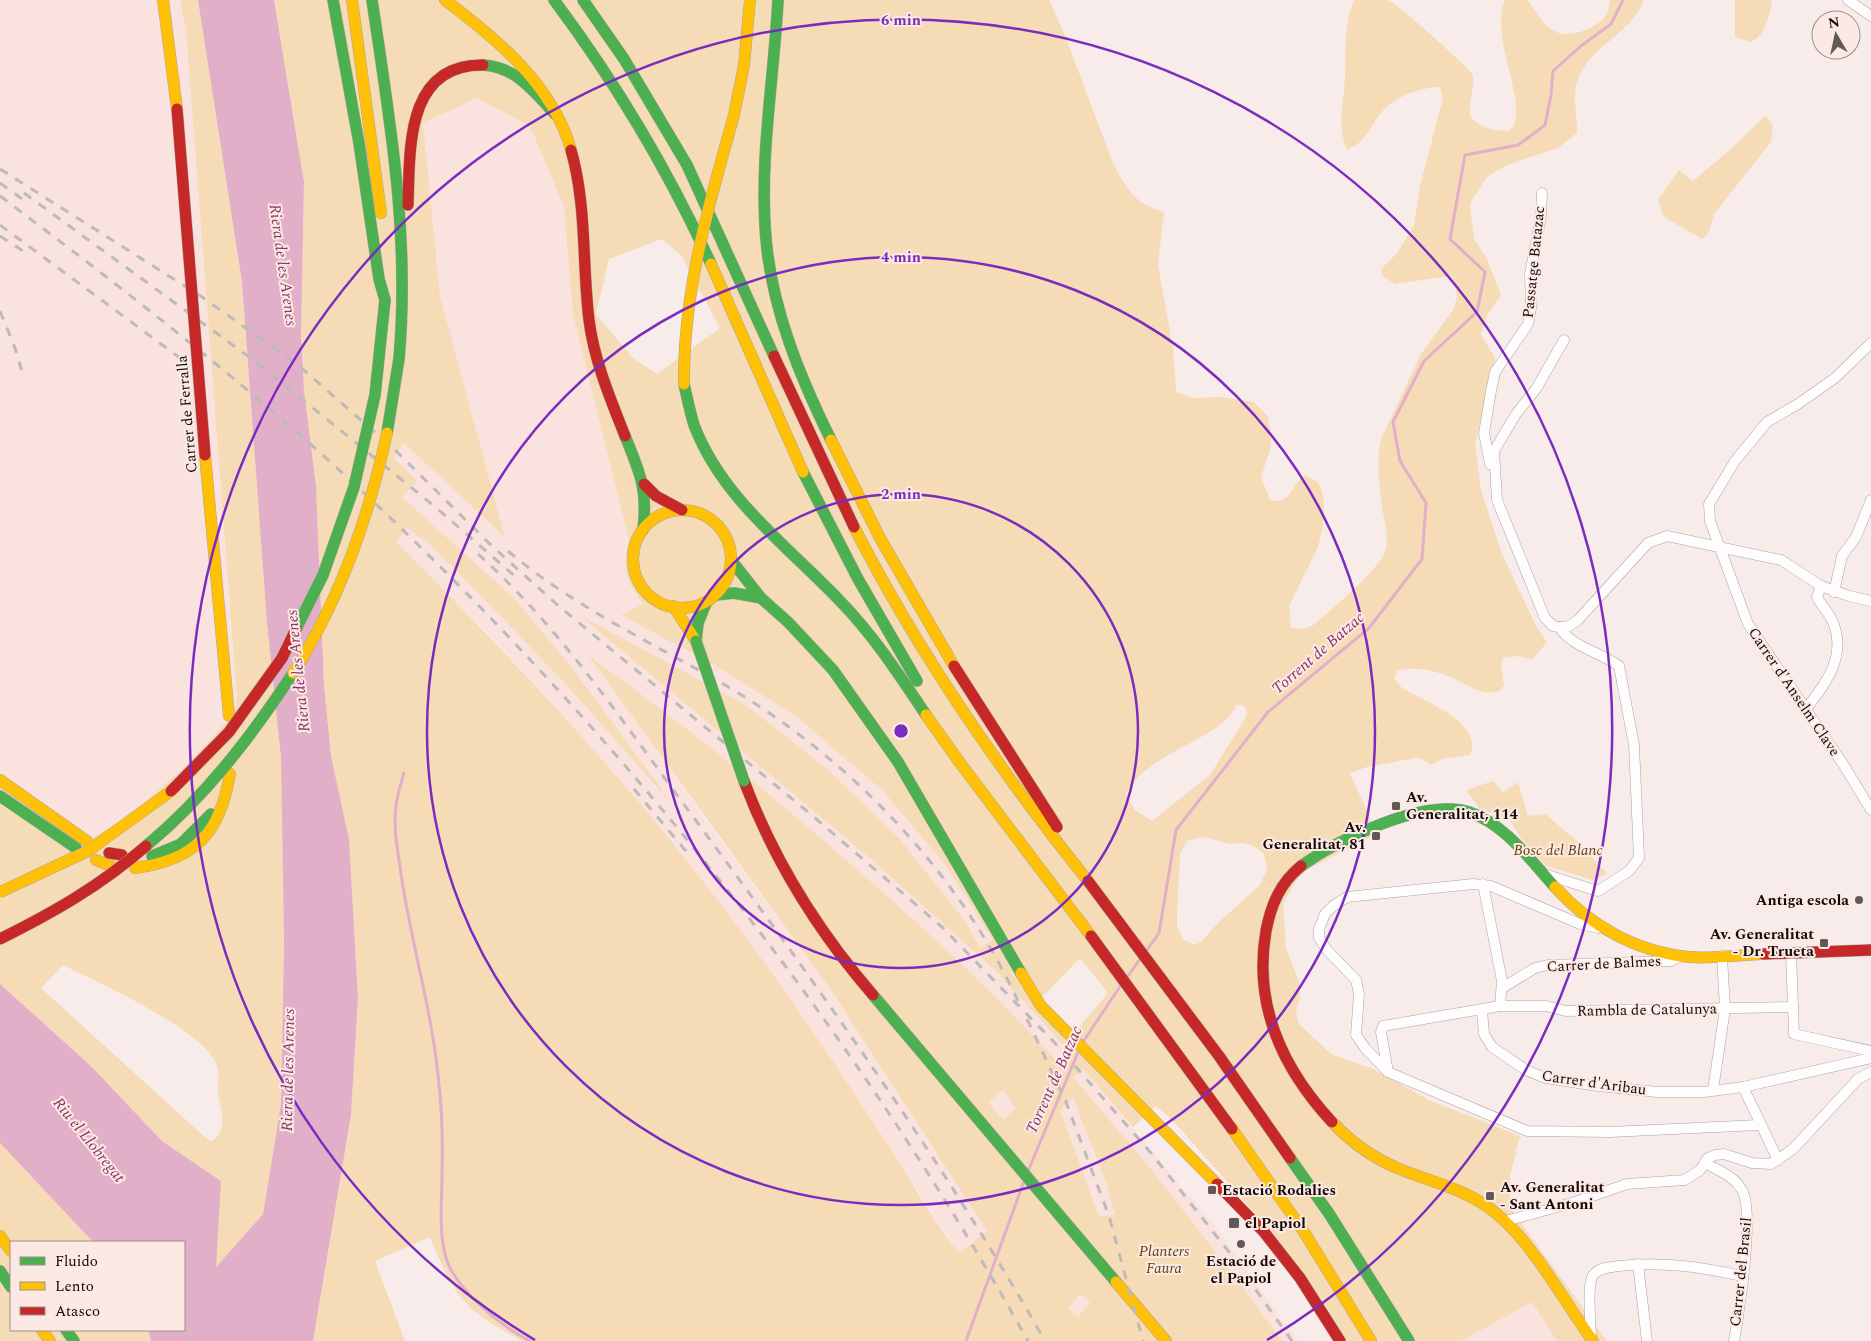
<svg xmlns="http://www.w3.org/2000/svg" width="1871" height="1341" font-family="Spectral,serif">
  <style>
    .built { fill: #fae2de }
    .green { fill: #f6dbb7; fill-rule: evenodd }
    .water { fill: #e2afc9 }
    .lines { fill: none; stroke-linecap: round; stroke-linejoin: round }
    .stream { stroke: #e2afc9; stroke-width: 3 }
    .street-casing { stroke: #ada3a1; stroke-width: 11 }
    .fast-casing { stroke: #ada3a1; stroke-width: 12 }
    .slow-casing { stroke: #ada3a1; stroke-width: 12 }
    .jam-casing { stroke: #ada3a1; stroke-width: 12 }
    .street { stroke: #fefcfc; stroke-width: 10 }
    .fast { stroke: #4caf50; stroke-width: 11 }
    .slow { stroke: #ffc107; stroke-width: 11 }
    .jam { stroke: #c62828; stroke-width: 11 }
    .rail { stroke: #bdbaba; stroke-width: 3; stroke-dasharray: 9 9; stroke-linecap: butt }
    .fast-bridge-casing { stroke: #ada3a1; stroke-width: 12; stroke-linecap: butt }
    .slow-bridge-casing { stroke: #ada3a1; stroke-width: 12; stroke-linecap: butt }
    .jam-bridge-casing { stroke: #ada3a1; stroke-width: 12; stroke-linecap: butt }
    .fast-bridge { stroke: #4caf50; stroke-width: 11 }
    .slow-bridge { stroke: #ffc107; stroke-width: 11 }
    .jam-bridge { stroke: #c62828; stroke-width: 11 }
    .ring { fill: none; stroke: #7b2cbf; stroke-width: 2.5 }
    .poi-dot { fill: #635856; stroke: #fde9e4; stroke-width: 2 }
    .labels { text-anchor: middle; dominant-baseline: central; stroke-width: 4; stroke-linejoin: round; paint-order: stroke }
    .street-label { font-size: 15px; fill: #130907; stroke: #fde9e4 }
    .poi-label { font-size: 15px; font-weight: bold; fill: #130907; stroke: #fde9e4; text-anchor: start }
    .park-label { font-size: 15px; font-style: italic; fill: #5d410e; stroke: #fde9e4 }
    .water-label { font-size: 16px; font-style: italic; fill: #853567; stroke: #fde9e4 }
    .centre { fill: #7b2cbf; stroke: #fde9e4; stroke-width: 2.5 }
    .ring-label { font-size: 15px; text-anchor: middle; font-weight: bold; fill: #7b2cbf; stroke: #fde9e4; stroke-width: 4; stroke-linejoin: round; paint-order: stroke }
  </style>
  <rect width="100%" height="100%" fill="#f7ecea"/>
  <g class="built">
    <path d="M 0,0 L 180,0 L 186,30 L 237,699 L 233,715 L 182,769 L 131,814 L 91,838 L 0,774 Z"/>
    <path d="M 477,98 L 530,126 L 564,207 L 573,314 L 629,541 L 625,551 L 631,590 L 643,604 L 621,615 L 723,670 L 797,717 L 883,791 L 946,866 L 994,940 L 981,947 L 965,921 L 899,838 L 825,767 L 746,705 L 584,618 L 872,860 L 996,971 L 1069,1050 L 1058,1063 L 975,977 L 842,856 L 661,708 L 590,656 L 712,829 L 829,987 L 987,1231 L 959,1253 L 862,1106 L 752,946 L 662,831 L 594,750 L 491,636 L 395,542 L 408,528 L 434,548 L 562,680 L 671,801 L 573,669 L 516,600 L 402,497 L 394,458 L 404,443 L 505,536 L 440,296 L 423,123 Z"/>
    <path d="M 1082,1068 L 1214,1225 L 1298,1341 L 1282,1341 L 1239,1282 L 1155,1174 L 1074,1078 Z"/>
    <path d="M 1003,1090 L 1017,1108 L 1003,1120 L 988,1102 Z"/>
    <path d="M 1073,1098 L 1106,1182 L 1115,1215 L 1099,1217 L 1060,1110 Z"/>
    <path d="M 1080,1294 L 1090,1302 L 1078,1317 L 1068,1309 Z"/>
    <path d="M 1532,1302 L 1557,1341 L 1461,1341 Z"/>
  </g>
  <g class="green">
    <path d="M 180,0 L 198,0 L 242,282 L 267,623 L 281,758 L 284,943 L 281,1104 L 263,1214 L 215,1268 L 221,1181 L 162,1141 L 91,1066 L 0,984 L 0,774 L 92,838 L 131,814 L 182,769 L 233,715 L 237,699 L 186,30 ZM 63,965 C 99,983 200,1028 216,1063 C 221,1074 216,1088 219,1100 C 223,1115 226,1131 212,1141 L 207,1139 L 41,988 Z"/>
    <path d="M 274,0 L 1049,0 L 1064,33 L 1113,163 C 1127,189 1133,203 1164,212 L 1158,265 L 1173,348 L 1176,392 L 1192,398 L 1220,397 L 1254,402 L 1268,416 L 1271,437 L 1270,450 L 1261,477 L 1270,500 C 1292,506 1291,483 1305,475 L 1318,482 L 1321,488 L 1324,502 L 1323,526 L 1318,547 L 1289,606 L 1291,627 C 1301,630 1308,629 1316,623 C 1332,609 1382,567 1386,549 C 1389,536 1384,520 1382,507 C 1379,484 1376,462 1381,439 L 1421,354 L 1453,310 L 1457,297 L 1454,282 L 1450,276 L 1395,284 L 1382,276 L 1381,269 L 1398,252 L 1414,225 L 1420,186 L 1443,98 L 1440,87 C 1420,88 1394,96 1381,113 C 1369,127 1368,141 1347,150 C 1336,125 1345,99 1345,73 C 1346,49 1344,23 1354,0 C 1364,0 1379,0 1388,0 C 1397,3 1469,68 1472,74 C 1476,85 1468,103 1470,116 C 1480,128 1494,131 1509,131 C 1533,109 1488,40 1505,0 L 1527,0 C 1537,10 1542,26 1556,32 C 1569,38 1595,29 1604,18 C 1608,13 1609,6 1610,0 L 1644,0 C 1631,35 1588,46 1577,82 C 1572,98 1578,117 1577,133 L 1558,148 L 1507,165 L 1487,177 L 1472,200 L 1470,207 L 1474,239 L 1486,257 L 1501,295 L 1488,314 L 1481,334 L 1495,358 L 1475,443 L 1481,490 L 1502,554 L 1536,626 L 1547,642 L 1532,660 L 1518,656 L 1503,658 L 1501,664 L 1504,685 L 1500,691 C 1480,697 1468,684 1450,677 C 1434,670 1413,666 1397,671 L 1394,678 L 1402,688 C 1425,702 1484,722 1470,755 L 1442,759 L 1431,765 L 1422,759 L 1416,758 L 1367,767 L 1350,773 L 1377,834 L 1308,869 L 1295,882 L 1283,904 L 1286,948 L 1299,982 L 1300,999 L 1296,1010 L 1298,1023 L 1331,1054 L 1373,1069 L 1429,1100 L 1520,1136 L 1510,1176 L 1509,1206 L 1607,1341 L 1557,1341 L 1532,1302 L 1461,1341 L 1345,1341 L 1263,1222 L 1173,1121 L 1156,1106 L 1133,1127 L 1082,1068 L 1074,1078 L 1155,1174 L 1239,1282 L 1282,1341 L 522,1341 C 500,1329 475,1316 460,1296 C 447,1279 438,1257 430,1237 L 375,1261 L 405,1341 L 313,1341 L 351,1115 L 358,998 L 349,839 L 331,756 L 324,685 L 316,486 L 304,390 L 301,336 L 304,182 ZM 477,98 L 530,126 L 564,207 L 573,314 L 629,541 C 620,565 627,585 643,604 L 621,615 L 723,670 L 797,717 L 883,791 L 946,866 L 993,940 L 980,947 L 965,921 L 899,838 L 825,767 L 746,705 L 581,616 L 872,860 L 996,971 L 1068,1050 L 1058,1062 C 1030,1034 1003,1003 974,976 C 852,861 724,753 588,655 L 829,987 L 987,1231 L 959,1253 C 935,1223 915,1187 894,1154 C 848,1084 802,1013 752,946 C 646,801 523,668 396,542 L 408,528 L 434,548 L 562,680 L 675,807 L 573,669 L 516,600 L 402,497 L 417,481 L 394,458 L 404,443 L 505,537 L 440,296 L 423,123 ZM 662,239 L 681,255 L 720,328 L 657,374 L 633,358 L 596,314 L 609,259 ZM 1236,705 L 1242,705 L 1247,710 L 1246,717 L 1210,775 L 1152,821 L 1135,810 L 1126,795 C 1143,753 1226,738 1236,705 ZM 1204,837 L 1229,844 L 1243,843 L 1254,846 L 1264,854 L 1267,869 L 1260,885 L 1218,923 L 1202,941 L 1195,945 L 1184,940 L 1177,927 L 1177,917 L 1180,854 L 1188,840 ZM 1080,958 L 1108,993 L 1075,1032 L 1048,1009 L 1042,997 ZM 1003,1090 L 1016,1108 L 1003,1120 L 988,1102 ZM 1073,1098 L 1106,1182 L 1115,1214 L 1099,1217 L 1060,1110 ZM 1080,1294 L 1090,1302 L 1078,1317 L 1068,1309 Z"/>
    <path d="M 1735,0 L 1772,0 C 1769,16 1766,35 1751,42 L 1735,37 Z"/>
    <path d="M 1765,116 L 1773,125 L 1771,142 L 1714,214 L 1709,232 L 1702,239 L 1664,217 L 1658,200 L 1679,170 L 1693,181 L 1732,148 Z"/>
    <path d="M 1493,781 L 1503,792 L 1518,782 L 1528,816 L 1545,814 L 1583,846 L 1607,874 L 1593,880 L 1546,866 L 1522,840 L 1511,822 L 1479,808 L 1466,790 Z"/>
    <path d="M 0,1143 L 93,1242 L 11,1242 L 11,1330 L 148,1330 L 151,1341 L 0,1341 Z"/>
  </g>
  <path class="water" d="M 198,0 L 274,0 L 304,182 L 301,336 L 304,390 L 316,486 L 324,685 L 331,756 L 349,839 L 358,998 L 351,1115 L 313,1341 L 151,1341 L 148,1330 L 184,1330 L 184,1242 L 93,1242 L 0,1143 L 0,984 L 91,1066 L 162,1141 L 221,1181 L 216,1267 L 263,1214 L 281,1104 L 284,943 L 281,758 L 267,623 L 242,282 Z"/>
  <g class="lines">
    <g class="stream">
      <path d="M 404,773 C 401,784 397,795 396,806 C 393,828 398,852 401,874 C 411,942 431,1007 438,1075 C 442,1108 443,1141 442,1174 C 442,1202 438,1234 447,1261 C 458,1291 502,1327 530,1341"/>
      <path d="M 1147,950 L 1159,933 L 1176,830 L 1268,712 L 1369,628 L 1422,559 L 1426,503 L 1400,461 L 1393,422 L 1424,361 L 1477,312 L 1485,272 L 1450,239 L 1465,155 L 1518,145 L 1545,125 L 1551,95 L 1553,71 L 1581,46 L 1611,24 L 1623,0"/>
      <path d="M 1128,976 L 1140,959"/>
      <path d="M 1083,1042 L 1121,985"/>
      <path d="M 1028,1171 L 1079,1050"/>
      <path d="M 966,1341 L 1024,1181"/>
    </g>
    <g class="street-casing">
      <g id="street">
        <path d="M 1848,0 L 1871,16"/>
        <path d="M 1871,343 L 1835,378 L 1798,404 L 1767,422 L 1735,461 L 1709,504 L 1710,521 L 1748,624 L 1843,764 L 1871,810"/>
        <path d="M 1490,464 L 1484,433 L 1491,391 L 1495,372 L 1528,324 L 1531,308 L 1530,274 L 1541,216 L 1542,193"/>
        <path d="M 1834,592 L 1842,556 L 1856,537 L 1871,500"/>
        <path d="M 1559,627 L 1569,626 L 1578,620 L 1648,543 L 1667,536 L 1781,560 L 1821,586 L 1849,596 L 1871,601"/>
        <path d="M 1559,627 L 1553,626 L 1545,618 L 1497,500 L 1494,451 L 1516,414 L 1536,389 L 1564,340"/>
        <path d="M 1805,710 C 1826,684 1848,655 1832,620 C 1828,612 1821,605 1817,597 L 1821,586"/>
        <path d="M 1544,874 L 1598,891 L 1629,871 L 1639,858 L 1634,745 L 1619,666 C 1600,652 1572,647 1559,627"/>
        <path d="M 1483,884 L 1502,981 L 1500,1006"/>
        <path d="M 1598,928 L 1580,924 L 1491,886 L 1473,884 L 1347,897 L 1333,906 L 1325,914 L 1319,929 L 1319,938 L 1327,950 L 1356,980 L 1359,994 L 1356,1035 L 1365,1048 L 1388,1072 L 1527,1131 L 1610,1132 L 1759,1125"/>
        <path d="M 1791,953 L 1794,1034 L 1871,1051"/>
        <path d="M 1502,988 L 1535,968 L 1548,965 L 1671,961 L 1681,956"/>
        <path d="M 1482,1010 L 1484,1034 L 1492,1047 L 1526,1070 L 1545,1078 L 1598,1086 L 1657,1092 L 1704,1092 L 1743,1087 L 1871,1058"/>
        <path d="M 1388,1072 L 1381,1032 L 1383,1026 L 1500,1006 L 1546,1006 L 1566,1011 L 1793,1007"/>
        <path d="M 1743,1087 L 1778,1160"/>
        <path d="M 1713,1090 L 1725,1009 L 1722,956"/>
        <path d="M 1705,1163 C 1719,1171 1733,1175 1742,1190 C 1755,1213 1739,1312 1734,1341"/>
        <path d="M 1506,1221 L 1575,1202 L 1627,1184 L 1685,1180 L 1700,1170 L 1708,1158 L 1715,1155 L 1724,1154 L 1752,1163 L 1771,1164 L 1793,1149 L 1858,1079 L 1871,1072"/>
        <path d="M 1638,1264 L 1647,1341"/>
        <path d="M 1591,1338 C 1591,1325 1586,1282 1594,1274 C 1600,1267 1611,1267 1619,1266 C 1661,1261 1701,1267 1742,1276"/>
      </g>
    </g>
    <g class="fast-casing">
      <g id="fast">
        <path d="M 333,0 L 359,143 L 379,279 L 385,300"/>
        <path d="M 372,0 C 390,122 410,235 399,359"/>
        <path d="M 554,0 C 616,83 668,170 711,264"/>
        <path d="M 583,0 L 624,59 L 687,165 L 774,356"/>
        <path d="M 778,0 C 774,79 759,159 766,239 C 772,309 800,377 831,440"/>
        <path d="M 483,65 C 517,67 534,92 556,115"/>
        <path d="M 684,384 C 687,397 690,412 694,425 C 722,499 789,547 841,602 C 874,636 900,676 926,715"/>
        <path d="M 625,436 C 640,473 648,489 643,530"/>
        <path d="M 803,472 L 858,579 L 917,681"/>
        <path d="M 731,560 L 761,598 L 788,622 L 833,670 L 898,762 L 1021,973"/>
        <path d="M 716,595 L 734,593 L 761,598"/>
        <path d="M 696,641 L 698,623 L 707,601"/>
        <path d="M 0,796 L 76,848"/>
        <path d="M 152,856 L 181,844 L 211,814"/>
        <path d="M 1301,866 C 1339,839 1424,798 1469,812 C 1505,824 1531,861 1555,887"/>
        <path d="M 873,995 L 1116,1282"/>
        <path d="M 1290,1158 L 1330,1215 L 1409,1341"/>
        <path d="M 0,1271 L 11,1287"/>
        <path d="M 66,1330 L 74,1341"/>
      </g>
    </g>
    <g class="slow-casing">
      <g id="slow">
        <path d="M 163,0 L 177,109"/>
        <path d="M 352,0 L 381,213"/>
        <path d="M 445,0 C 497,39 553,85 571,150"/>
        <path d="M 734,115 L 744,65 L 750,0"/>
        <path d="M 711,264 L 803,472"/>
        <path d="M 831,440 L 880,538 L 954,666"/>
        <path d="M 205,455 L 229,716"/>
        <circle cx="682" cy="559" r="49"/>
        <path d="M 854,527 C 919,654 999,770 1088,881"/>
        <path d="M 673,606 L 696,641"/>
        <path d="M 926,715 L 960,763 L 1091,936"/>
        <path d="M 0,780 L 88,842"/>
        <path d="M 96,860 L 111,866"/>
        <path d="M 135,868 C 196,860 220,833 230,774"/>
        <path d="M 1555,887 C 1590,926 1637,952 1689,957 C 1713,959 1739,955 1763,954"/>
        <path d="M 1021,973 L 1041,1006 L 1217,1184"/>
        <path d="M 1332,1122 C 1351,1142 1371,1157 1397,1168 C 1426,1180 1458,1187 1485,1205 C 1529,1234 1561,1298 1593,1341"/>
        <path d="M 1232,1129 L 1304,1232 L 1371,1341"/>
        <path d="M 0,1236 L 11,1251"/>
        <path d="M 1116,1282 L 1166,1341"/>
        <path d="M 42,1330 L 50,1341"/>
      </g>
    </g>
    <g class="jam-casing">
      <g id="jam">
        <path d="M 571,150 C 587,206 582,263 589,320 C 594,360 610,398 625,436"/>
        <path d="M 408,205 C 410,150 405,64 483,65"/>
        <path d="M 774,356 L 854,527"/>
        <path d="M 644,484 L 656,496 L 682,510"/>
        <path d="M 954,666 L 1057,827"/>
        <path d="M 744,781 C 774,861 817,930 873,995"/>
        <path d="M 109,853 L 122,855"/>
        <path d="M 1301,866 C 1280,883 1271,905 1266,931 C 1253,1005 1282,1068 1332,1122"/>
        <path d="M 1088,881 L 1219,1056 L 1290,1158"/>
        <path d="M 1091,936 L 1232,1129"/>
        <path d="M 1763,954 L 1871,950"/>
        <path d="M 1217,1184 L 1264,1232 L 1300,1278 L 1340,1341"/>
      </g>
    </g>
    <use href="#street" class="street"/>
    <use href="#fast" class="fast"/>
    <use href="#slow" class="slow"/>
    <use href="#jam" class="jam"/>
    <g class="rail">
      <path d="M 0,169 L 202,297 L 298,365 L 396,451 L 493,547 L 561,608 L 808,812 L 942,927 L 1054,1042 L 1151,1153 L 1229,1252 L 1292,1341"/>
      <path d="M 0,183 L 28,203"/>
      <path d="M 24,193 L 256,362 L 433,505 L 517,578"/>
      <path d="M 0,196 C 125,290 248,385 362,491 C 625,738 852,1026 1028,1341"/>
      <path d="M 0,225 L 184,361"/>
      <path d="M 0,236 L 23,251"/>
      <path d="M 0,311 L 15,348 L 22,372"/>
      <path d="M 508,551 C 575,608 655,644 730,688 C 850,759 959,873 1018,1001"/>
      <path d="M 478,554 C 564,631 628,730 697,822 C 820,989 942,1160 1045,1341"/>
      <path d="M 634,789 L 690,856"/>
      <path d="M 1027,1019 L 1066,1102 L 1109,1216 L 1143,1341"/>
    </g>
    <g class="fast-bridge-casing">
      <g id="fast-bridge">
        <path d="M 387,433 L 399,359"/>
        <path d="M 296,629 L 323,575 L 354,487 L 375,395 L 385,300"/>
        <path d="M 696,641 L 744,781"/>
        <path d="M 146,846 C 205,797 251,737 293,673"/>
      </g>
    </g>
    <g class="slow-bridge-casing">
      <g id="slow-bridge">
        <path d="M 684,384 C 683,291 709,204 734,115"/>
        <path d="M 293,673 C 340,600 369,516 387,433"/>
        <path d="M 0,892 L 88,851 L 171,791"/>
      </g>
    </g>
    <g class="jam-bridge-casing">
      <g id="jam-bridge">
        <path d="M 177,109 L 205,455"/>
        <path d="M 171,791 L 229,732 L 282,658 L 296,629"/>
        <path d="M 0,939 C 54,912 100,886 146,846"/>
      </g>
    </g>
    <use href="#fast-bridge" class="fast-bridge"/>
    <use href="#slow-bridge" class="slow-bridge"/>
    <use href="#jam-bridge" class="jam-bridge"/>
  </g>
  <g class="ring">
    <circle cx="901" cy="731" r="237"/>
    <circle cx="901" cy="731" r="474"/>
    <path d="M535 1340A711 711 0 1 1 1267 1340"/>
  </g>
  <g class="poi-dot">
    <rect x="1391" y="801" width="10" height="10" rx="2.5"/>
    <rect x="1371" y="831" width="10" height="10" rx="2.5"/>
    <circle cx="1859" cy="900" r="5"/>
    <rect x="1819" y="938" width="10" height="10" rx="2.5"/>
    <rect x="1207" y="1185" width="10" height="10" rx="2.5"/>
    <rect x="1485" y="1191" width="10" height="10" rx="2.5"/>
    <rect x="1228" y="1217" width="12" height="12" rx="2.5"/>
    <circle cx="1241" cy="1244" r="5"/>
  </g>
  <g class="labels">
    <g class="street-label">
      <text transform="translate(1534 262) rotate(-84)">Passatge Batazac</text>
      <text transform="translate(187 414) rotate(-95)">Carrer de Ferralla</text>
      <text transform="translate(1794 692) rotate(56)">Carrer d'Anselm Clave</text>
      <text transform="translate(1604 964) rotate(-3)">Carrer de Balmes</text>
      <text transform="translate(1647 1010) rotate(-1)">Rambla de Catalunya</text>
      <text transform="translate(1594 1083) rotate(8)">Carrer d'Aribau</text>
      <text transform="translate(1741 1272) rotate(-84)">Carrer del Brasil</text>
    </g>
    <g class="poi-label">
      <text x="1406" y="797">Av.<tspan x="1406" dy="17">Generalitat, 114</tspan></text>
      <text x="1366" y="827" text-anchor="end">Av.<tspan x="1366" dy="17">Generalitat, 81</tspan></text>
      <text x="1849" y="900" text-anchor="end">Antiga escola</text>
      <text x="1814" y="934" text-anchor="end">Av. Generalitat<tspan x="1814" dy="17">- Dr. Trueta</tspan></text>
      <text x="1500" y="1187">Av. Generalitat<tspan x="1500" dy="17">- Sant Antoni</tspan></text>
      <text x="1222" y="1190">Estació Rodalies</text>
      <text x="1245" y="1223">el Papiol</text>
      <text x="1241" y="1261" text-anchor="middle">Estació de<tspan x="1241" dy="17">el Papiol</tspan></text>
    </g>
    <g class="park-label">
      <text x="1558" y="850">Bosc del Blanc</text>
      <text x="1164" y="1251">Planters<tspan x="1164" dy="17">Faura</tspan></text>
    </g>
    <g class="water-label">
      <text transform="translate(283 265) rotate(82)">Riera de les Arenes</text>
      <text transform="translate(1318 653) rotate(-41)">Torrent de Batzac</text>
      <text transform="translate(298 671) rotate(-96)">Riera de les Arenes</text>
      <text transform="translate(288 1070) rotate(-89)">Riera de les Arenes</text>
      <text transform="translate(1054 1080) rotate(-66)">Torrent de Batzac</text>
      <text transform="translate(89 1140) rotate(51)">Riu el Llobregat</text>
    </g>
  </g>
  <circle cx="901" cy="731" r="8" class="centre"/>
  <g class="ring-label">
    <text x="901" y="25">6 min</text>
    <text x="901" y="262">4 min</text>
    <text x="901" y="499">2 min</text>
  </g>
  <rect x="10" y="1241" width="175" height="90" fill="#fde9e4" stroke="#9f8f8c"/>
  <rect x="20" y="1257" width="25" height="8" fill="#4caf50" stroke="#9f8f8c"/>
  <text x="55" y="1266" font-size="15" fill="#130907">Fluido</text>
  <rect x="20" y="1282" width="25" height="8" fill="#ffc107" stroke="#9f8f8c"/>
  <text x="55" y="1291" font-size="15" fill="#130907">Lento</text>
  <rect x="20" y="1307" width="25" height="8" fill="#c62828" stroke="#9f8f8c"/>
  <text x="55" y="1316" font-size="15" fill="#130907">Atasco</text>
  <g transform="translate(1836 35) rotate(351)"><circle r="24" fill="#fde9e4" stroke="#9f8f8c"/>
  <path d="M0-4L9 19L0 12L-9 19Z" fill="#635856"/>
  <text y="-8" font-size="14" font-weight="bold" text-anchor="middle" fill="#130907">N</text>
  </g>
</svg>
